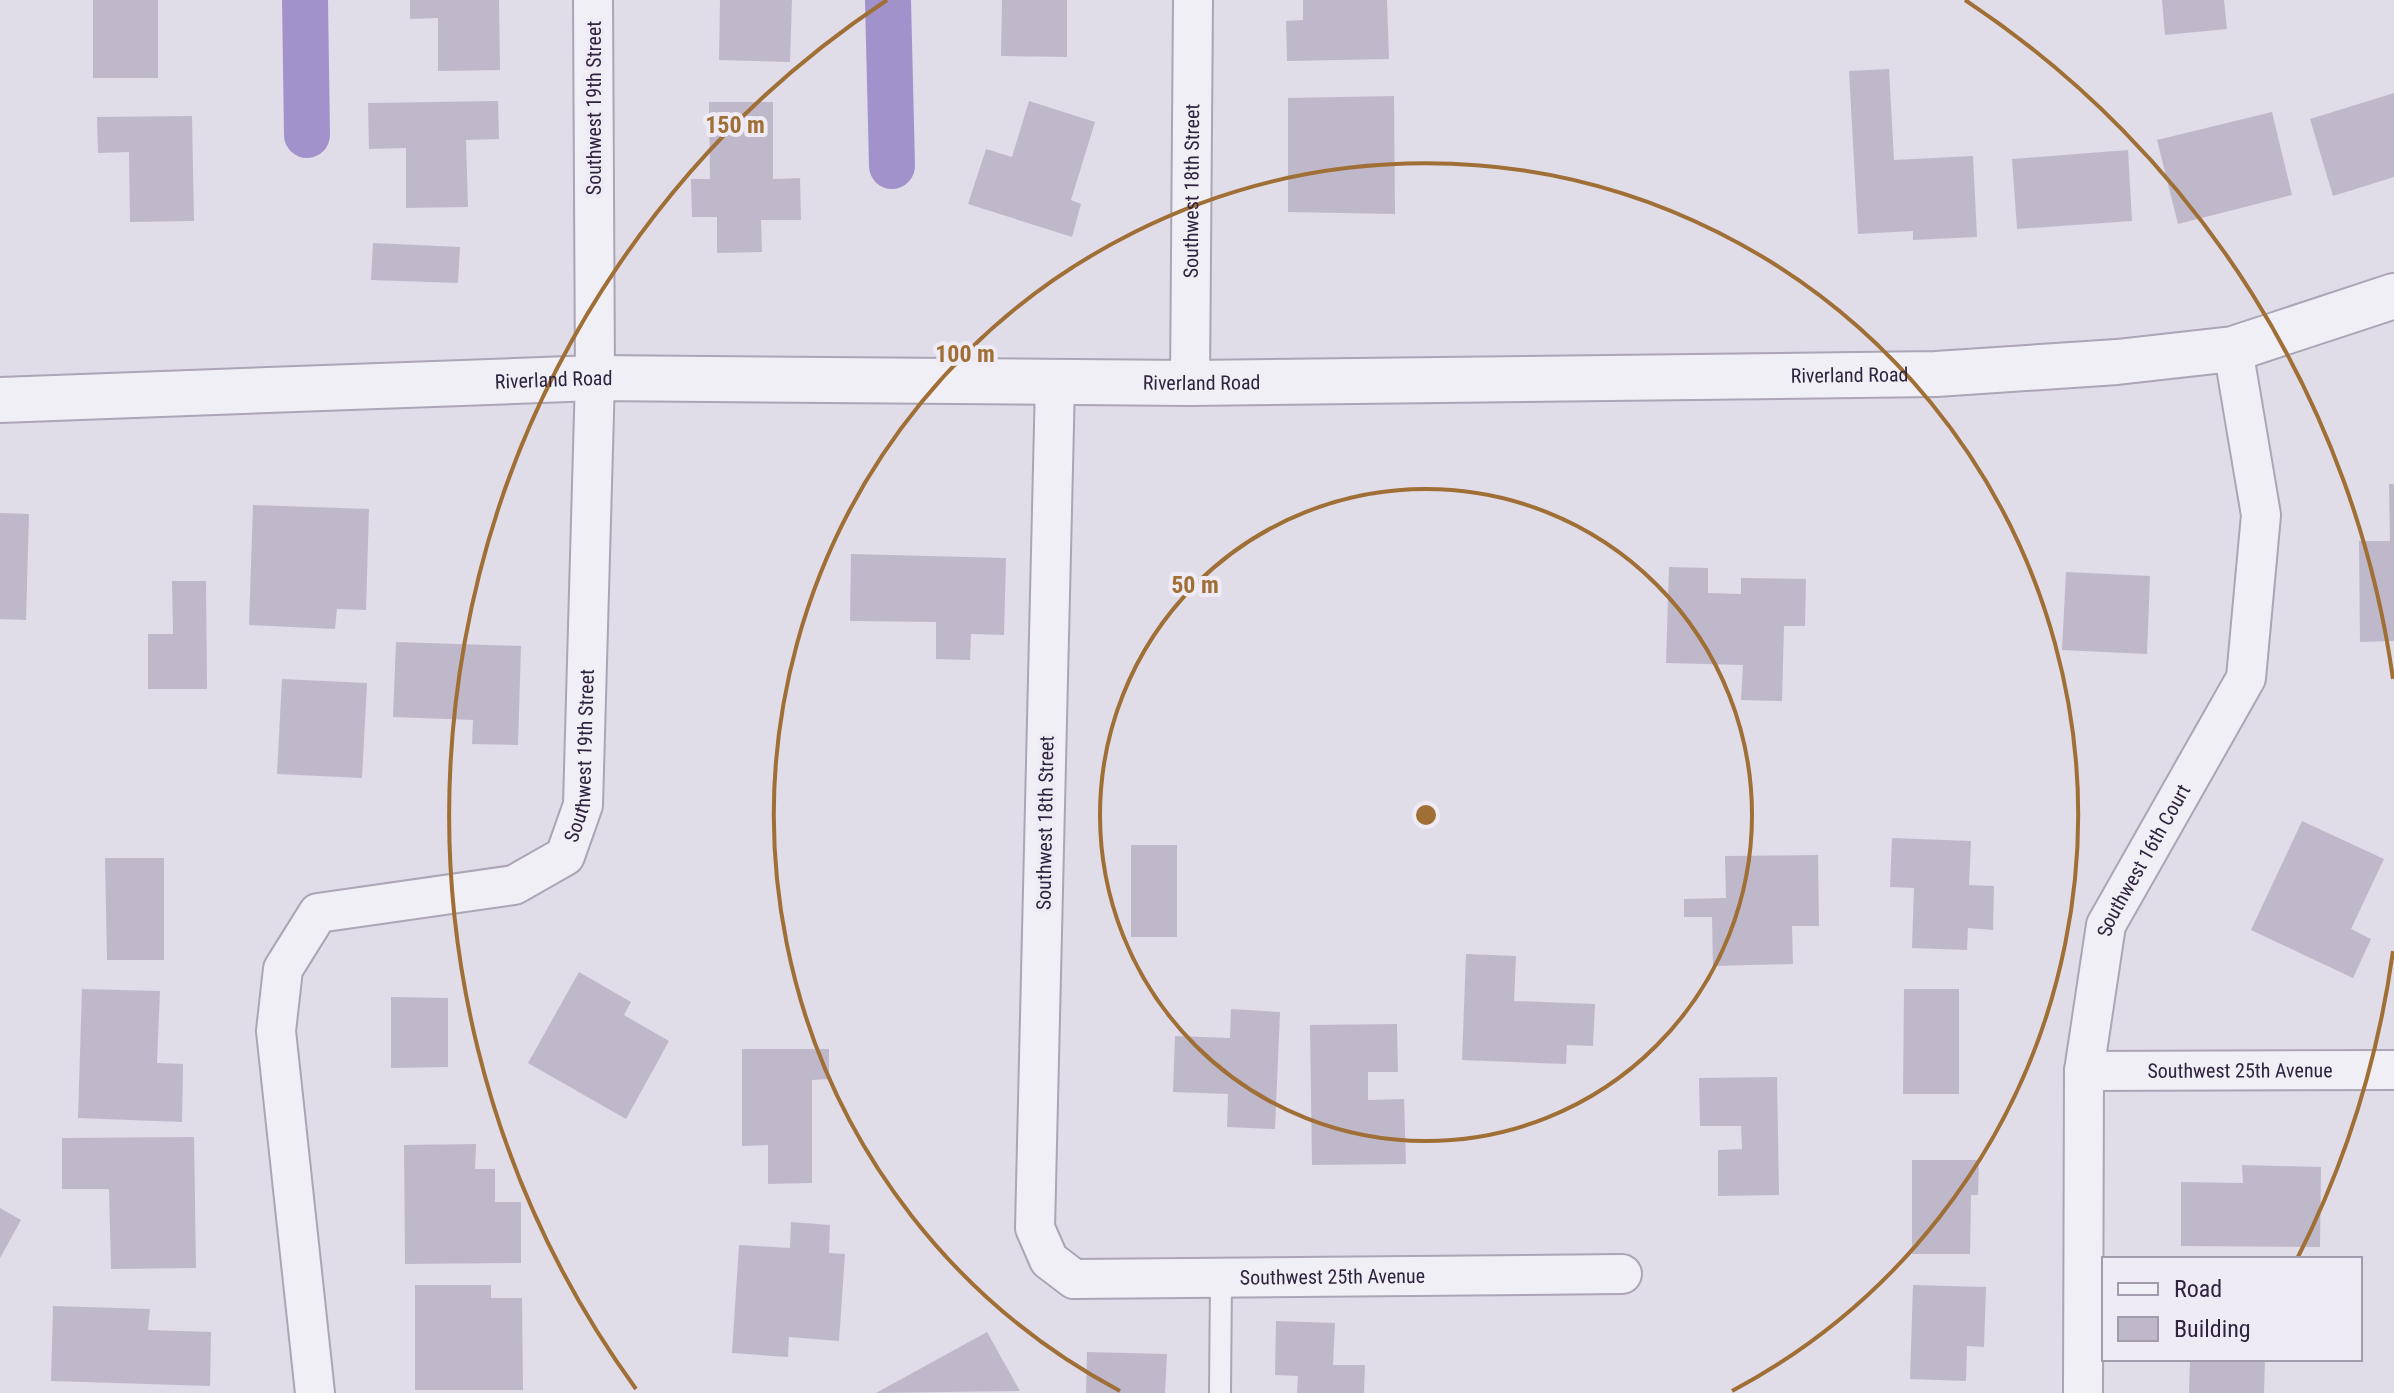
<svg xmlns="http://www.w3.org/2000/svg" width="2394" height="1393" font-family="'Roboto Condensed',sans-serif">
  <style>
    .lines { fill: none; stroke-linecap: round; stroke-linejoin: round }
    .canal { stroke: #a292cc; stroke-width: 46 }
    .building { fill: #bfb8cb }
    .service-casing { stroke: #aba5b5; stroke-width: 24 }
    .minor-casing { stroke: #aba5b5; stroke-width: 42 }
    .tertiary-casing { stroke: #aba5b5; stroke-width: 48 }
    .service { stroke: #f1eff6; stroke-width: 20 }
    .minor { stroke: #f1eff6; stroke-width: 38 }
    .tertiary { stroke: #f1eff6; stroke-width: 44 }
    .ring { fill: none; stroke: #a06f36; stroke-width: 4 }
    .labels { text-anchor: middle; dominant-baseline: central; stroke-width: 8; stroke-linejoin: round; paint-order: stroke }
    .street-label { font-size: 20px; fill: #2f243f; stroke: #eeebf5 }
    .centre { fill: #a06f36; stroke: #eeebf5; stroke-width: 4 }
    .ring-label { font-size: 24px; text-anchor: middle; font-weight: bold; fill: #a06f36; stroke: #eeebf5; stroke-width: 8; stroke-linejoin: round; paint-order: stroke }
  </style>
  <rect width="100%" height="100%" fill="#e0dce8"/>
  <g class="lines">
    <g class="canal">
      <path d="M 305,0 L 307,135"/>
      <path d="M 888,0 L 892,166"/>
    </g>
  </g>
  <g class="building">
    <rect x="93" y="0" width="65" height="78"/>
    <path d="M 410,0 L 499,0 L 500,70 L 438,71 L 438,18 L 410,19 Z"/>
    <path d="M 720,0 L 792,0 L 790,62 L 719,60 Z"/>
    <path d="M 1002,0 L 1067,0 L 1067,57 L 1001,56 Z"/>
    <path d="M 1303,0 L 1387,0 L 1389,59 L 1287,61 L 1286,21 L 1303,20 Z"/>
    <path d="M 2162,0 L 2224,0 L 2227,29 L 2165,35 Z"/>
    <path d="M 1889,69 L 1894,160 L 1973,156 L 1977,237 L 1913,240 L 1913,231 L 1858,234 L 1849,71 Z"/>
    <path d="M 2394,93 L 2394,177 L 2333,196 L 2310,119 Z"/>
    <path d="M 1394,96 L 1395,214 L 1288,212 L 1288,98 Z"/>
    <path d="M 498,101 L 499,139 L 466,140 L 468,207 L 406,208 L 406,148 L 369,149 L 368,103 Z"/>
    <path d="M 1029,101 L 1095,122 L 1071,200 L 1081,204 L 1072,237 L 968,204 L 986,149 L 1012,157 Z"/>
    <path d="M 709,102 L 773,102 L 773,179 L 800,178 L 801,220 L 761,220 L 762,252 L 717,253 L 717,217 L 692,217 L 691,179 L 710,179 Z"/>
    <path d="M 2272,112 L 2292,195 L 2178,224 L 2157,140 Z"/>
    <path d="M 192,116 L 194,221 L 130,222 L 129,152 L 98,153 L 97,117 Z"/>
    <path d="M 2128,150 L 2132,221 L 2017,229 L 2012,159 Z"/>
    <path d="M 373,243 L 460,247 L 458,283 L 371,280 Z"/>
    <path d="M 2389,484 L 2394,484 L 2394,641 L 2360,642 L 2359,541 L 2390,541 Z"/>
    <path d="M 253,505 L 369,509 L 366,610 L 337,609 L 335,629 L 249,625 Z"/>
    <path d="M 0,513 L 29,514 L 26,620 L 0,619 Z"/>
    <path d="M 851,554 L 1006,558 L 1004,635 L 971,634 L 970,660 L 936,659 L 936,622 L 850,621 Z"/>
    <path d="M 1669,567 L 1708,568 L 1708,593 L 1741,594 L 1741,578 L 1806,579 L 1805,626 L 1784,626 L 1782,701 L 1741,700 L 1743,665 L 1666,663 Z"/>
    <path d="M 2066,572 L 2150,576 L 2147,654 L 2062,650 Z"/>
    <path d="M 172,581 L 206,581 L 207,689 L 148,689 L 148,634 L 173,634 Z"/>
    <path d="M 396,642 L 521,646 L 518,745 L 472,744 L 473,720 L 393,717 Z"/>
    <path d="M 282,679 L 367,683 L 362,778 L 277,774 Z"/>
    <path d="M 2302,821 L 2384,859 L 2351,929 L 2371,939 L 2353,978 L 2251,930 Z"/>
    <path d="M 1892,838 L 1971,841 L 1969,885 L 1994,886 L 1993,930 L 1968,928 L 1967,950 L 1912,948 L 1914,888 L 1890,887 Z"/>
    <rect x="1131" y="845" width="46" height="92"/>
    <path d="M 1818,855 L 1819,926 L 1792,926 L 1793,964 L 1713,966 L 1712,917 L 1684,917 L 1684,899 L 1726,898 L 1725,856 Z"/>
    <path d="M 105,858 L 164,858 L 164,960 L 107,960 Z"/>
    <path d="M 1466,954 L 1516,956 L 1514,1001 L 1595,1004 L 1593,1046 L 1567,1045 L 1566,1064 L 1462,1060 Z"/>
    <path d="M 579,972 L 631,1002 L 624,1015 L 669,1041 L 626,1119 L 528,1063 Z"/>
    <path d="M 82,989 L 160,991 L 157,1063 L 183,1064 L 182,1122 L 78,1118 Z"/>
    <path d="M 1904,989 L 1959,989 L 1959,1094 L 1903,1094 Z"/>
    <path d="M 391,997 L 448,998 L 448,1067 L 391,1068 Z"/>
    <path d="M 1231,1009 L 1280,1012 L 1275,1129 L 1227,1127 L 1228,1094 L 1173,1092 L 1175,1036 L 1230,1038 Z"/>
    <path d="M 1397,1024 L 1398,1072 L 1368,1072 L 1368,1100 L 1404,1099 L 1406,1164 L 1312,1165 L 1310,1025 Z"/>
    <path d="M 742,1049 L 829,1049 L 829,1079 L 812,1080 L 812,1183 L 768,1184 L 768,1145 L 742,1146 Z"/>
    <path d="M 1777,1077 L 1779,1195 L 1718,1196 L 1718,1150 L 1742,1149 L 1741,1126 L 1700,1126 L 1699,1078 Z"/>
    <path d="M 194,1137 L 196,1268 L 111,1269 L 109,1189 L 62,1189 L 62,1138 Z"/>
    <path d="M 476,1144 L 475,1169 L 495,1169 L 495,1202 L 521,1202 L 521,1263 L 405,1264 L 404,1145 Z"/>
    <path d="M 1912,1160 L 1979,1160 L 1978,1195 L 1971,1195 L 1970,1254 L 1912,1254 Z"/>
    <path d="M 2242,1165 L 2321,1167 L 2320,1247 L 2181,1246 L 2181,1182 L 2243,1183 Z"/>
    <path d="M 0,1208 L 21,1220 L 0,1258 Z"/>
    <path d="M 791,1222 L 830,1225 L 829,1253 L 845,1254 L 839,1341 L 789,1337 L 788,1357 L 732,1353 L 739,1245 L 790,1248 Z"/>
    <path d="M 415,1285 L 491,1285 L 491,1298 L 522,1298 L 523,1390 L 415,1390 Z"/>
    <path d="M 1913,1285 L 1986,1287 L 1984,1347 L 1967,1346 L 1966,1381 L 1910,1379 Z"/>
    <path d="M 53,1306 L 150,1309 L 148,1330 L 211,1332 L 210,1386 L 51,1381 Z"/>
    <path d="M 1276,1321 L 1335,1323 L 1333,1365 L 1365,1365 L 1364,1393 L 1297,1393 L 1298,1376 L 1275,1375 Z"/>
    <path d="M 987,1332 L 1020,1391 L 876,1393 Z"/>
    <path d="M 1087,1352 L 1167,1354 L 1165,1393 L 1086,1393 Z"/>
    <path d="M 2190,1359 L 2265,1359 L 2264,1393 L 2189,1393 Z"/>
  </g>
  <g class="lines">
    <g class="service-casing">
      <path id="service" d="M 1220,1393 L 1221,1278"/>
    </g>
    <g class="minor-casing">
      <g id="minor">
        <path id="s1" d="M 1055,383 L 1035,1228 L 1049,1260 L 1074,1279 L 1622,1274"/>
        <path id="s2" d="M 1190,383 L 1193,0"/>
        <path id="s3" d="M 2084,1071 L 2394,1070"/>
        <path id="s4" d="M 315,1393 L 276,1031 L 283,969 L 318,913 L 514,885 L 565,856 L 583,805 L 595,378 L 593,0"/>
        <path id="s5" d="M 2083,1393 L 2084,1071 L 2106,925 L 2246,678 L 2261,515 L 2233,349"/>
      </g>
    </g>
    <g class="tertiary-casing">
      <g id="tertiary">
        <path id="s6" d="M 0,400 L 595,378 L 1190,383 L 1936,374 L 2117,362 L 2233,349 L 2394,296"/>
      </g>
    </g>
    <use href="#service" class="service"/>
    <use href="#minor" class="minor"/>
    <use href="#tertiary" class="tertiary"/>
  </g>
  <g class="ring">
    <circle cx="1426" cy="815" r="326"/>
    <path d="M1120 1391A652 652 0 1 1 1732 1391"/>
    <path d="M2393 951A977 977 0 0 1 2297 1259M636 1389A977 977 0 0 1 887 0M1965 0A977 977 0 0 1 2393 679"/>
  </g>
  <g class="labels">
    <g class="street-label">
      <text transform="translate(594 108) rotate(-90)">Southwest 19th Street</text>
      <text stroke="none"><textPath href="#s2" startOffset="192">Southwest 18th Street</textPath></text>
      <text stroke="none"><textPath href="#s6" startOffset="1850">Riverland Road</textPath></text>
      <text stroke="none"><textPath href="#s6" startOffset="554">Riverland Road</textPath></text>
      <text stroke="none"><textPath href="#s6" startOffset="1202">Riverland Road</textPath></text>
      <text stroke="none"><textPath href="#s4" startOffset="852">Southwest 19th Street</textPath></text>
      <text transform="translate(1045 823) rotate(-89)">Southwest 18th Street</text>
      <text stroke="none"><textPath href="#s5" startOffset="544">Southwest 16th Court</textPath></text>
      <text stroke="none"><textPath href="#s3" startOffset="156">Southwest 25th Avenue</textPath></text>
      <text stroke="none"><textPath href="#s1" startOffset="1170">Southwest 25th Avenue</textPath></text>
    </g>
  </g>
  <circle cx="1426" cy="815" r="12" class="centre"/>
  <g class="ring-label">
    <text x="735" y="133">150 m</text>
    <text x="965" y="362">100 m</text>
    <text x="1195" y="593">50 m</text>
  </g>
  <rect x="2102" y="1257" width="260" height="104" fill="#eeebf5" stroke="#a29bac" stroke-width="2"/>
  <rect x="2118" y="1283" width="40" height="12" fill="#f1eff6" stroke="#a29bac" stroke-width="2"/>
  <text x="2174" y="1297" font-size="24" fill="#2f243f">Road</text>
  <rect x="2118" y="1317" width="40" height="24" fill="#bfb8cb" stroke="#a29bac" stroke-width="2"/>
  <text x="2174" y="1337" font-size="24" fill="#2f243f">Building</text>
</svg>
